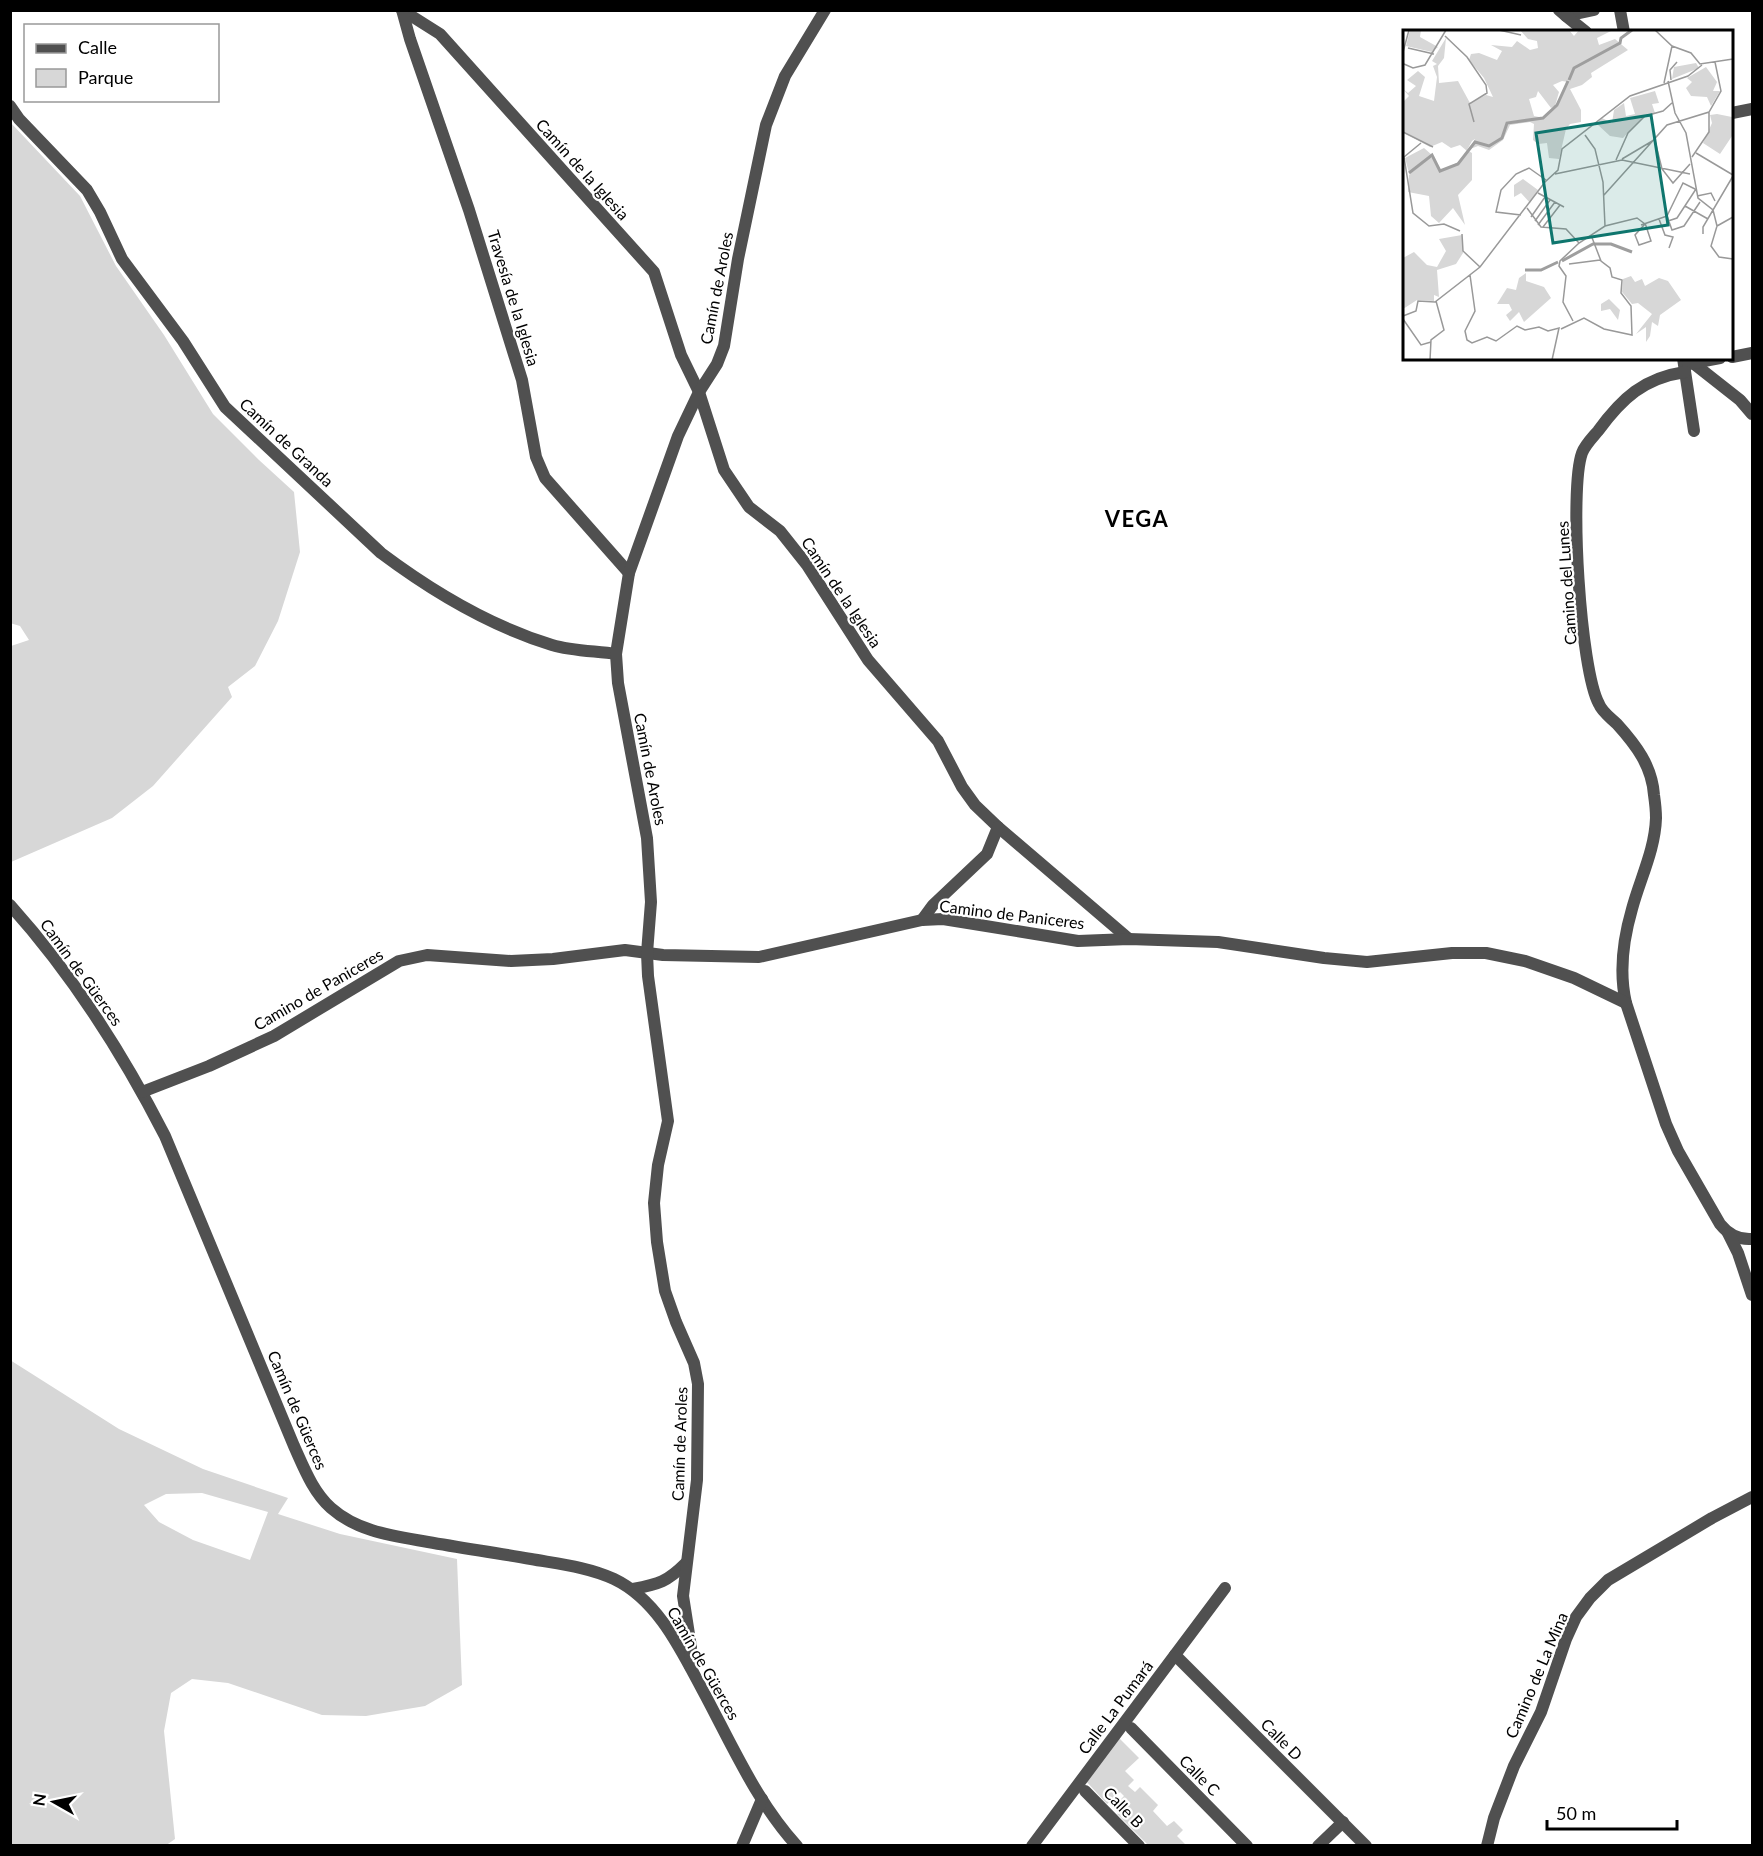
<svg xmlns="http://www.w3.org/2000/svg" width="1763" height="1856" font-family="Lato,sans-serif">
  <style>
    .green { fill: #d7d7d7; fill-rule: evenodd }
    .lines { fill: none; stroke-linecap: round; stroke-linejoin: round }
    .minor { stroke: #505050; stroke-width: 12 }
    .labels { text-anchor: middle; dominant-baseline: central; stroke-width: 4.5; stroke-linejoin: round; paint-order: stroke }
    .street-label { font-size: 16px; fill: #000; stroke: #fff }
    .district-label { font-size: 22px; font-weight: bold; letter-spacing: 1.5px; fill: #000; stroke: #fff }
    .inset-river { fill: none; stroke: #9e9e9e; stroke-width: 3 }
    .inset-road { fill: none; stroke: #999; stroke-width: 1.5 }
    .view { fill: #0f766e; fill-opacity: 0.15; stroke: #0f766e; stroke-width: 3 }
    .inset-edge { fill: none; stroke: #000; stroke-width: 3 }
  </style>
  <rect width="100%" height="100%" fill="#fff"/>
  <g class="green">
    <path d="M 10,122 L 80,196 L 116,266 L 164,335 L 213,414 L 259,460 L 294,492 L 300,552 L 278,621 L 255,666 L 228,687 L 232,697 L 153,786 L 112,818 L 11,862 L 11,646 L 29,640 L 20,626 L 10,623 Z"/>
    <path d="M 10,1360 L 119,1429 L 203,1469 L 288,1498 L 278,1514 L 340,1534 L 457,1559 L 462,1685 L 425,1706 L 366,1716 L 322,1715 L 228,1683 L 192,1679 L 171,1693 L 164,1731 L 175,1839 L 165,1846 L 11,1845 ZM 202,1493 L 268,1512 L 250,1560 L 193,1540 L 159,1522 L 144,1505 L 166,1494 Z"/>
    <path d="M 1117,1736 L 1139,1758 L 1125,1771 L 1134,1780 L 1128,1786 L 1135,1792 L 1140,1787 L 1158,1805 L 1153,1811 L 1167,1826 L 1174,1821 L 1183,1830 L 1177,1836 L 1186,1845 L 1148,1845 L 1117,1814 L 1123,1809 L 1117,1803 L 1124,1796 L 1120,1792 L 1107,1804 L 1085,1780 Z"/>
  </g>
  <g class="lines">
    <g class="minor">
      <path d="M 402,10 L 440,34 L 654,272 L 681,355 L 699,392 L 724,470 L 749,507 L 780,531 L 807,565 L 868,660 L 938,741 L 962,787 L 975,805 L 998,827 L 1129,939"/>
      <path d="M 402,10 L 410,39 L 469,210 L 522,380 L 536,457 L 545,478 L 629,573"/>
      <path d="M 1559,10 L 1566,16 L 1594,10"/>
      <path d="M 1620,10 L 1624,32"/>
      <path d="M 1566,16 L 1586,32"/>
      <path d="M 10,106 L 19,119 L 87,190 L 100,212 L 122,259 L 183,341 L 225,407 L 381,553 C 433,592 490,626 552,645 C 572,651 596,651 616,654"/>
      <path d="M 1732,113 L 1752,109"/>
      <path d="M 1732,357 L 1752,353"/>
      <path d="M 1683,358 L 1694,431"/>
      <path d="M 1693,363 L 1740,400 L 1752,414"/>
      <path d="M 1688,364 L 1720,358"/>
      <path d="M 1685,372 C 1644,378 1622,398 1598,431 C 1593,437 1585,445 1582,453 C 1569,489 1580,670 1599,704 C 1602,712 1611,718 1617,724 C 1636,745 1652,766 1654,795 C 1655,802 1656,810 1656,818 C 1655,850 1640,879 1632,909 C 1623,940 1619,973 1626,1003 L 1666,1124 L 1678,1151 L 1720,1224 C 1728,1234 1739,1240 1752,1239"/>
      <path d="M 10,905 C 72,974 123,1054 165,1136 L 294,1446 C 304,1468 313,1492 331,1508 C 358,1532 394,1536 428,1542 C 462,1548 497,1553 531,1559 C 559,1564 588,1567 614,1579 C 658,1600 681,1650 703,1691 C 731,1743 756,1801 797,1846"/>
      <path d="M 922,920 L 933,905 L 987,854 L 998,827"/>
      <path d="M 142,1092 L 209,1066 L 274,1036 L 399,961 L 427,955 L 511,961 L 553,959 L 625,950 L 663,955 L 759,957 L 922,920 L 943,919 L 1078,941 L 1129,939 L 1218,942 L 1324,958 L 1367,962 L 1452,953 L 1486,953 L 1525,961 L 1574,978 L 1626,1003"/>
      <path d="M 1728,1233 L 1738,1253 L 1752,1295"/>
      <path d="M 633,1589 C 659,1584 667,1582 686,1563"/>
      <path d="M 1175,1655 L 1366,1846"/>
      <path d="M 690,1666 L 691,1647 L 683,1596 L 697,1480 L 698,1384 L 694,1363 L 676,1322 L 665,1291 L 657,1242 L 654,1203 L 658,1165 L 668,1121 L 648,976 L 647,953 L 651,902 L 647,838 L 618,683 L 616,654 L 629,573 L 678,436 L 699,392 L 717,364 L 724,346 L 738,259 L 766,125 L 785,76 L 825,10"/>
      <path d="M 1131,1728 L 1247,1846"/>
      <path d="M 1085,1791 L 1139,1846"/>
      <path d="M 742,1846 L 762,1799"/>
      <path d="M 1032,1846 L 1225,1588"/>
      <path d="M 1318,1846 L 1343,1822"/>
      <path d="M 1487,1846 L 1494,1818 L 1514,1766 L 1541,1712 L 1566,1639 L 1576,1617 L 1590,1598 L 1608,1580 L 1712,1518 L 1752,1497"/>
    </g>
  </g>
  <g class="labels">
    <g class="street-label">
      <text transform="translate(583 169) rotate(48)">Camín de la Iglesia</text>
      <text transform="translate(716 288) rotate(-79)">Camín de Aroles</text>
      <text transform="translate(514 298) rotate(73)">Travesía de la Iglesia</text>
      <text transform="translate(287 442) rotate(43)">Camín de Granda</text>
      <text transform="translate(1566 583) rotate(-94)">Camino del Lunes</text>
      <text transform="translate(842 592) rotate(56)">Camín de la Iglesia</text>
      <text transform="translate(651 769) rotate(79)">Camín de Aroles</text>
      <text transform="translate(1012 914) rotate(7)">Camino de Paniceres</text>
      <text transform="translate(82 972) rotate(54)">Camín de Güerces</text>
      <text transform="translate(318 989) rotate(-30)">Camino de Paniceres</text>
      <text transform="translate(298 1410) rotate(67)">Camín de Güerces</text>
      <text transform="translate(679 1444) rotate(-88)">Camín de Aroles</text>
      <text transform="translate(704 1663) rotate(60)">Camín de Güerces</text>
      <text transform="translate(1536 1675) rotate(-67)">Camino de La Mina</text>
      <text transform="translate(1115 1707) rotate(-53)">Calle La Pumará</text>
      <text transform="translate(1282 1739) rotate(45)">Calle D</text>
      <text transform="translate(1200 1775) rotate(45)">Calle C</text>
      <text transform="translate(1124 1807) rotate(46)">Calle B</text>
    </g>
    <g class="district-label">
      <text x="1137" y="518">VEGA</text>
    </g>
  </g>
  <g transform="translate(1403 30)">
    <rect width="330" height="330" fill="#fff"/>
    <path d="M 7,0 L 18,0 L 17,7 L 35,17 L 29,22 L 3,16 ZM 117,0 L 166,0 L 171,6 L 176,0 L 210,0 L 194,8 L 196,15 L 212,9 L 225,20 L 188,43 L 189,47 L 179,55 L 167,59 L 178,80 L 178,92 L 167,94 L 163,99 L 156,129 L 146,128 L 144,113 L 135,114 L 130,110 L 131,94 L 127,92 L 107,95 L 100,110 L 86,120 L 75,116 L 67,119 L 72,109 L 69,111 L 64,120 L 69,123 L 69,150 L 55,165 L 62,195 L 50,178 L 36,193 L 28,186 L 26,166 L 5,162 L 6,145 L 26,128 L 30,128 L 36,141 L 54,133 L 64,121 L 57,115 L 48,118 L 39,112 L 27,117 L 0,102 L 0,72 L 6,66 L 0,59 L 5,63 L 13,56 L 4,50 L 15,41 L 22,47 L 16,66 L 31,71 L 34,47 L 30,36 L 34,34 L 29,31 L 43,8 L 41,28 L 35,36 L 36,53 L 55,51 L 67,73 L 83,65 L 90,67 L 81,48 L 66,30 L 68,24 L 76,23 L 94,30 L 99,21 L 88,15 L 109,17 L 114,11 L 127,20 L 135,18 L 134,11 L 125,9 ZM 159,51 L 165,52 L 155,76 L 141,88 L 131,86 L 126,69 L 133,67 L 135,61 L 148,78 L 152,76 L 156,62 L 150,55 ZM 293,33 L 296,38 L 269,49 L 271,37 ZM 303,37 L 314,52 L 310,61 L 317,61 L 308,76 L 304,67 L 288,66 L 283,58 L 289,52 L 284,48 ZM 252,61 L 256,73 L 249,74 L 252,83 L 242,85 L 220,108 L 207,106 L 194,94 L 199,88 L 209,93 L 211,80 L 221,73 L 223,86 L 232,84 L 227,68 ZM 314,84 L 329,87 L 329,106 L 317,124 L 300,113 L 309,93 L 307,85 ZM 21,118 L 29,125 L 6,143 L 2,128 ZM 120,149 L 135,160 L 127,173 L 118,163 L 111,167 L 111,155 ZM 59,205 L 60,223 L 53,234 L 34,240 L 36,267 L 31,265 L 31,271 L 14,270 L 0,279 L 0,228 L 11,222 L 24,235 L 34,237 L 43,221 L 36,209 ZM 123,243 L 123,251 L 141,257 L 148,268 L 121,292 L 116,282 L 107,291 L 103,285 L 109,280 L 106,274 L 94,274 L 104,258 L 113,260 L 116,248 ZM 228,246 L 232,252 L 239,249 L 242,256 L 256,248 L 265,251 L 278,270 L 257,285 L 255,296 L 249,292 L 247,306 L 243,312 L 243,297 L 233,304 L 249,284 L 235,273 L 229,274 L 219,262 L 220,249 ZM 206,269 L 217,280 L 215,290 L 207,279 L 198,281 L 198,274 Z" fill="#d7d7d7" fill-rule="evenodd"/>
    <path class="inset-river" d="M 166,50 L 171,38 L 217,13 L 218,8 L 229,0M 6,143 L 29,125 L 37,141 L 55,134 L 72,112 L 86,116 L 99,108 L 104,93 L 140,88 L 154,75 L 165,51M 159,231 L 190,214 L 208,214 L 229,222M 122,240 L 138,240 L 155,232"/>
    <path class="inset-road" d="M 96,0 L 118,5M 252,0 L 269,16 L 288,23 L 297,34 L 330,29M 42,6 L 64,27 L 83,55 L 84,63 L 66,74 L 71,92M 5,18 L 31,24M 0,22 L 6,0M 1,34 L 10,38 L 22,35 L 43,0M 268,50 L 267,40 L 274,32M 265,51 L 272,83 L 283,103 L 295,168 L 310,180 L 314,196M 261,53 L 269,16M 0,102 L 30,117M 182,105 L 192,119 L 200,152 L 202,196M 252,111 L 259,139 L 270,153 L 287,134M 18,113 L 1,127 L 10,183 L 26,196 L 41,194 L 57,201M 293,123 L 330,145M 289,127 L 306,102 L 306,82M 219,129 L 251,110M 213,130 L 225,103 L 242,86 L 260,81 L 270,72M 152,144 L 219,130 L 287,144M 135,163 L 161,177M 201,165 L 264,95 L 306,82 L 318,61 L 312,32M 294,166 L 308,163 L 312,171M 282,176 L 305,189M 124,178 L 138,197 L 163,199 L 176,213M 118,185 L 93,182 L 98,160 L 113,144 L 126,138 L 143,150M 264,186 L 269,200 L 281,196 L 297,172M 264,186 L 280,153 L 292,159M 128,187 L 142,167M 256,189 L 262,205 L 270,207 L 266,218M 132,191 L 147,170M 265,191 L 274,188 L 293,159M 242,193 L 248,211 L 236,215 L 232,205 L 242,194M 135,195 L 152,172M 238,195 L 264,186M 314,196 L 308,216 L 316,227 L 330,229M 314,196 L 330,187M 140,197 L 157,175M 59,204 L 60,221 L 77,237M 300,204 L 300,197 L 330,146M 166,234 L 197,230M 67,245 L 72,281 L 62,301 L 64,310 L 69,313 L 84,307 L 93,311 L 114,296 L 122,300 L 136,297 L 145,301 L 156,298 L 149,330M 0,286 L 13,281 L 15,271 L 32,272 L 77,237 L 142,152 L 155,140 L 159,119 L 227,66 L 285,46 L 299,35M 0,289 L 18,315 L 28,312M 170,291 L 160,272 L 163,246 L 156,236 L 157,231 L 176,213 L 202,196 L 234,188 L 242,194M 158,299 L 181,288 L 201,299 L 229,305 L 228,276 L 218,263 L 219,250 L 209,247 L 207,238 L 198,231 L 188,205M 27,330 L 28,310 L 41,300 L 33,271"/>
    <path class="view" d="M 248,85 L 265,195 L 150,213 L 133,103 Z"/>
    <rect width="330" height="330" class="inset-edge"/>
  </g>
  <rect width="1763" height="1856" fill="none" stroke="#000000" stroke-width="24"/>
  <rect x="24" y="24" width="195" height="78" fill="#ffffff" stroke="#999999" stroke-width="1.5"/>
  <rect x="36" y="44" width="30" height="9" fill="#505050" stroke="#999999" stroke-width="1.5"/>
  <text x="78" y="54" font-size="18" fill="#000000">Calle</text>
  <rect x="36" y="69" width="30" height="18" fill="#d7d7d7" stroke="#999999" stroke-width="1.5"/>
  <text x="78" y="84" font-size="18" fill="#000000">Parque</text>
  <g transform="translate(54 1802) rotate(279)" stroke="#ffffff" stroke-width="4.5" paint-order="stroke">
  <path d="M0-4.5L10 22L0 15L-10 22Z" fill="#000000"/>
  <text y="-9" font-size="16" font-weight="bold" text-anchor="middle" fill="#000000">N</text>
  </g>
  <path d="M1547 1820v9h130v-9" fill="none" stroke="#000000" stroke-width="3"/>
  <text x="1556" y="1820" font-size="18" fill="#000000" stroke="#ffffff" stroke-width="4.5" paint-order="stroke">50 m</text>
</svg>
